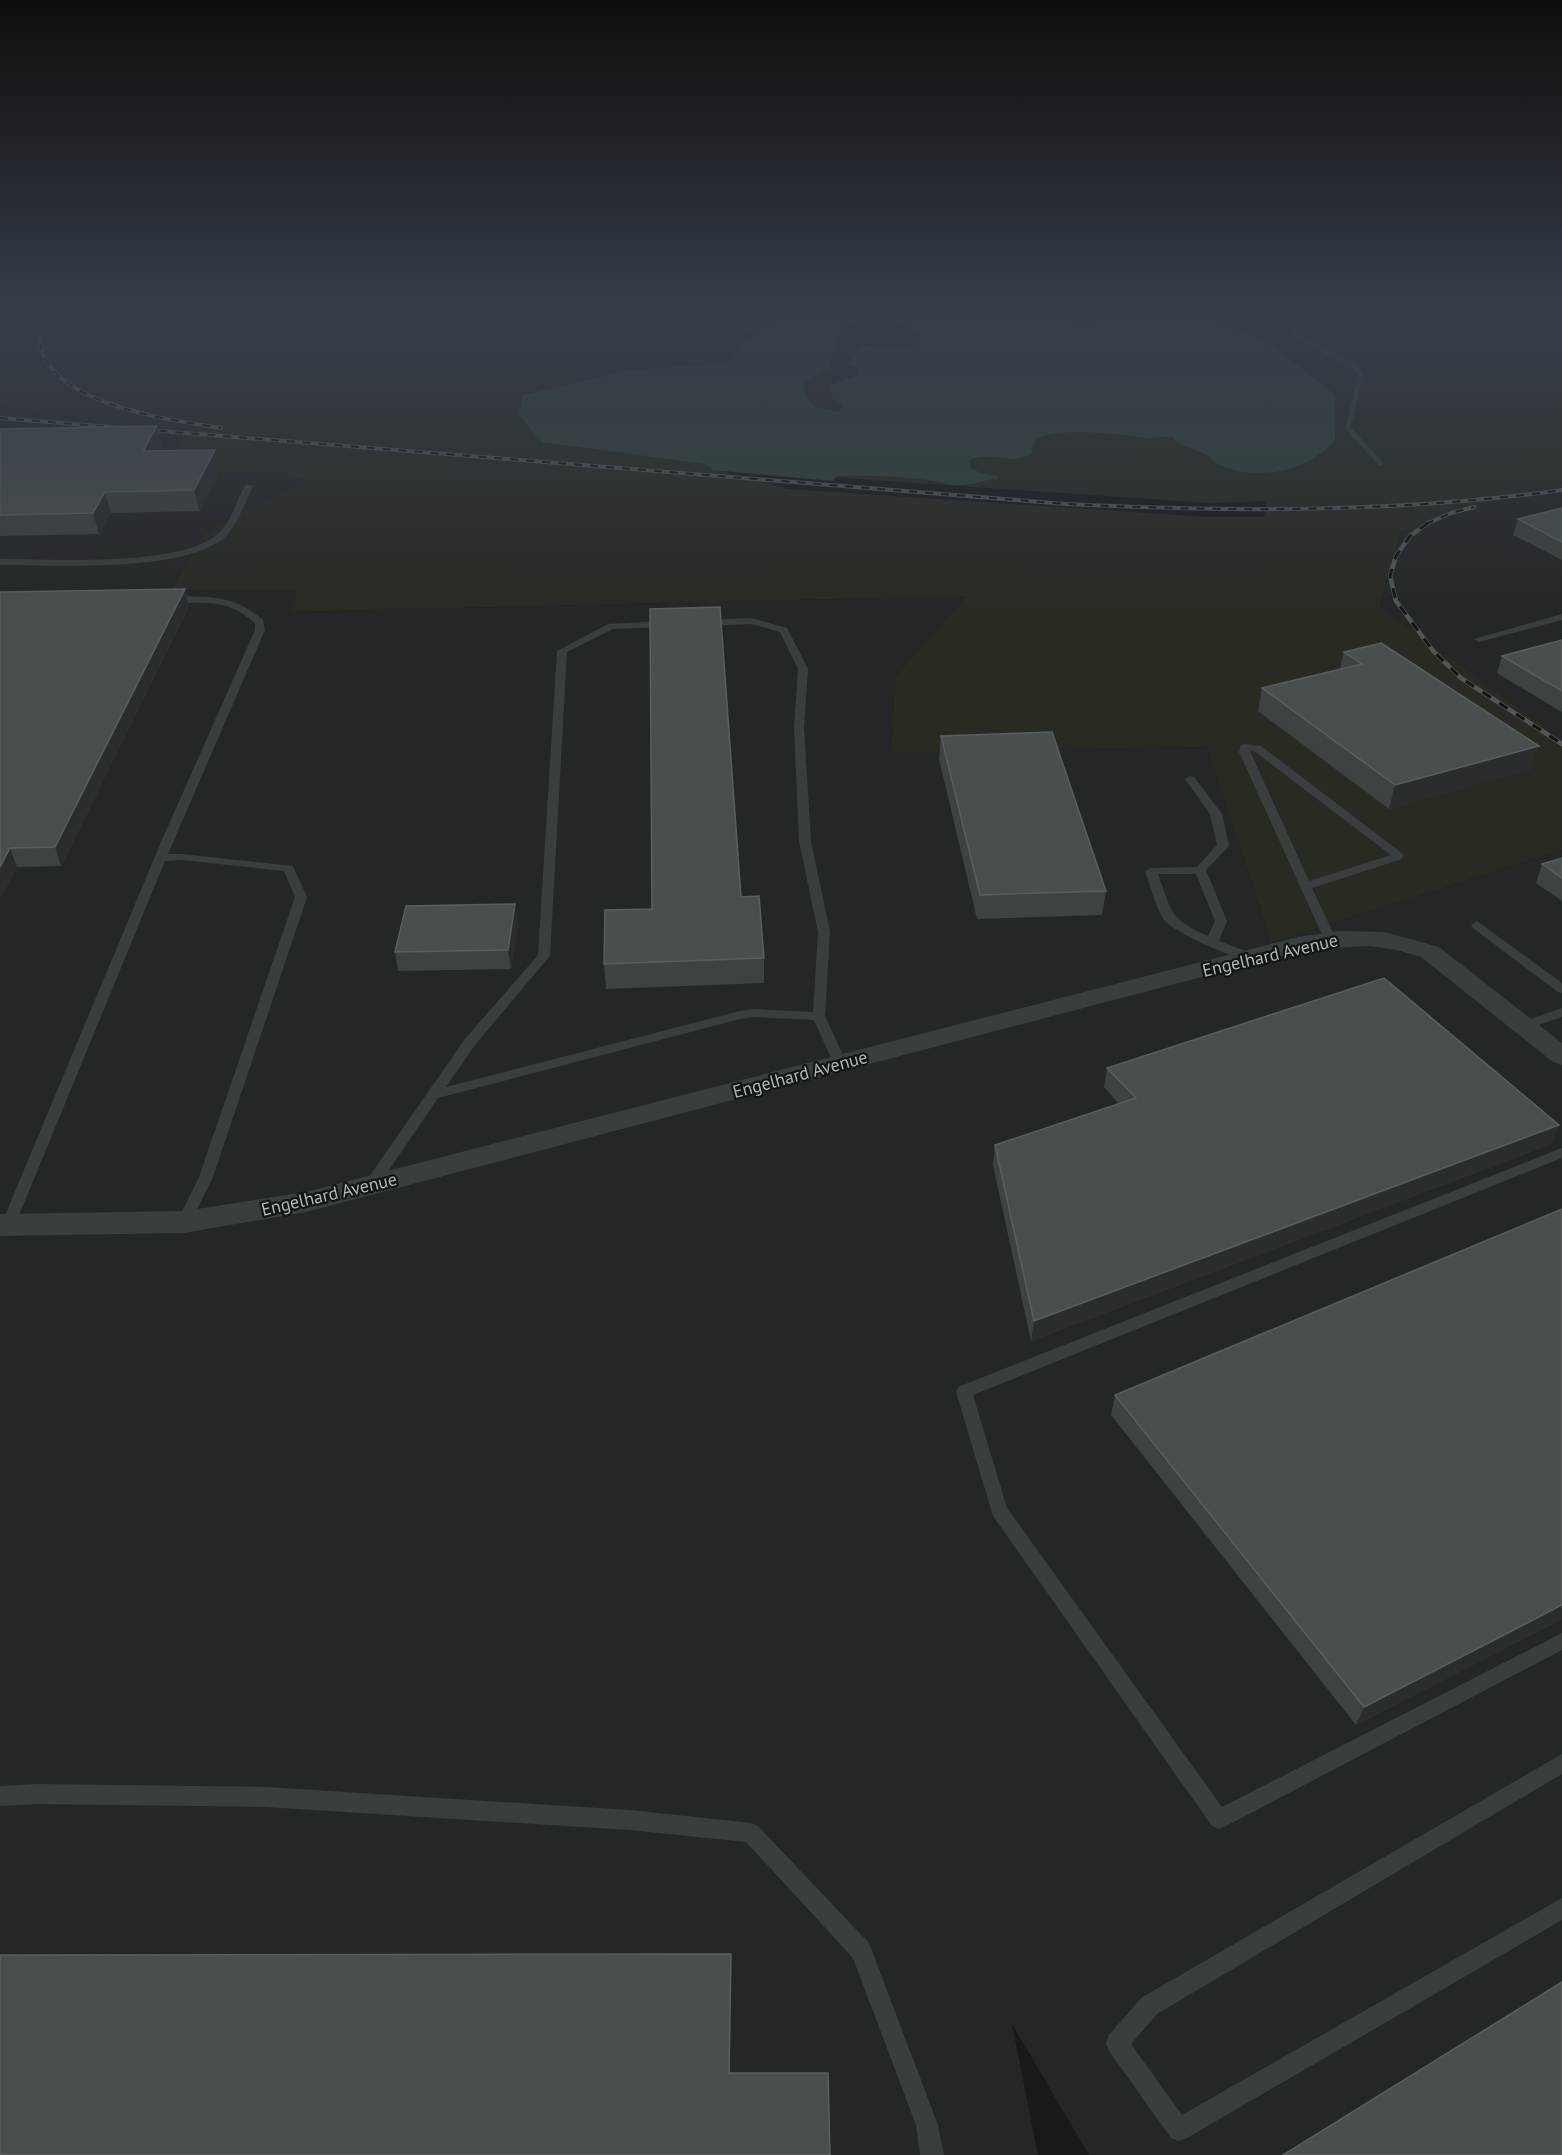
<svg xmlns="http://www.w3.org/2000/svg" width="1562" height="2155" font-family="'PT Sans',sans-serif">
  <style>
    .built { fill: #242727 }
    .green { fill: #282b22; fill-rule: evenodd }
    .water { fill: #31443b }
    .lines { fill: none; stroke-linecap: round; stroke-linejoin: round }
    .stream { stroke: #31443b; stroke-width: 5 }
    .lane { fill: #393f3f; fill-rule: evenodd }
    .street { fill: #393f3f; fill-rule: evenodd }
    .rail-far1-casing { stroke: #505857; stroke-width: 4 }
    .rail-casing { stroke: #505857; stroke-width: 4.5 }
    .rail-far1 { stroke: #131515; stroke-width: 2; stroke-dasharray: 8; stroke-linecap: butt }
    .rail { stroke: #131515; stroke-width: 3; stroke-dasharray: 10; stroke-linecap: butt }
    .wall { fill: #3d4242 }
    .shaded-wall { fill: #292d2d }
    .building { fill: #494f4e; stroke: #58605f; stroke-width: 1.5 }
    .labels { text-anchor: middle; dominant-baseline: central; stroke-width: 4.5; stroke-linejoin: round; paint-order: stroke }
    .street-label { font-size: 18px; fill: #aabab7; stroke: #131515 }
  </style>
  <rect width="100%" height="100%" fill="#181a1a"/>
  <g class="built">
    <path d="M 0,312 L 30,312 L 76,419 L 186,430 L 169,469 L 306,479 L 203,534 L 171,590 L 299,590 L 290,612 L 968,596 L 895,677 L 891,751 L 1207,747 L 1271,943 L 1562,850 L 1562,2155 L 1089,2155 L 1012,2024 L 1038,2155 L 0,2155 Z"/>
    <path d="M 1562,487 L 1562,739 L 1380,608 L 1401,532 L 1461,508 Z"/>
  </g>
  <path class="green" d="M 26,312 L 1562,312 L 1562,487 L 1461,508 L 1401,532 L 1380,607 L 1562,739 L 1562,850 L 1271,943 L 1207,747 L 891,752 L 895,677 L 967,596 L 290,612 L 298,590 L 171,590 L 203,534 L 305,479 L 168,469 L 185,430 L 76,419 L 67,413 L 0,406 L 0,337 ZM 713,469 L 1208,503 L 1267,501 L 1264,517 L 1207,517 L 788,489 Z"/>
  <path class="water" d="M 772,312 L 873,312 L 843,328 L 834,344 L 829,368 L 803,383 L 804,393 L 815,407 L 839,412 L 842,407 L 832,398 L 830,387 C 838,380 849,380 859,374 L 857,368 L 849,364 L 861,346 L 913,347 L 922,340 L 918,331 L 891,319 L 900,312 L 1057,312 L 1076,314 L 1076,317 L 1071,319 L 1085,322 L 1095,321 L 1098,317 L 1108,312 L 1194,312 L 1256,337 L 1276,348 L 1335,395 L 1335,441 C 1306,471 1258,483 1218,464 C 1213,461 1209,456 1203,453 C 1192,447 1178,448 1173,437 C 1163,435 1154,439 1145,438 C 1125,435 1046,424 1034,443 C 1034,444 1032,450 1032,452 C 1015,469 989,448 969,461 L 972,469 L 984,474 L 999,476 L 998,479 C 982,479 972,487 953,485 C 947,484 941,482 935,481 C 903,476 869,475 837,476 L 833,481 L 713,470 L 705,464 L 542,442 L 519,415 L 523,395 L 631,370 L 715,364 L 734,359 C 737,354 740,345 743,342 C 756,328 767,336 772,312 Z"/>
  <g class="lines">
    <g class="stream">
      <path d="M 703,312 L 760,333"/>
      <path d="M 1273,312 L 1292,328 L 1297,337 L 1352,364 L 1361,375 L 1348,428 L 1380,463"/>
    </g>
    <g class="lane">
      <path d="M 246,484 L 253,486 C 245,502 238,525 224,538 C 182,573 55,565 0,565 L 0,559 C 50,559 184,568 220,532 C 232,520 237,499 246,484 Z"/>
      <path d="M 170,596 C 208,597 233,594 263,620 L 265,630 L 168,854 L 182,854 L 293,866 L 307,897 L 213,1177 L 189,1226 L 179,1226 L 177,1222 L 199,1177 L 295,897 L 284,871 L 182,860 L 165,861 L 15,1225 L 13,1229 L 3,1229 L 1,1225 L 161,842 L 255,630 L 255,623 C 221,594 205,607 167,601 L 165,599 Z"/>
      <path d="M 1562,614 L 1562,620 L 1479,642 L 1474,639 Z"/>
      <path d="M 751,618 L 787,628 L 808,669 L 804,728 L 811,841 L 830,932 L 825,1016 L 847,1064 L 845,1067 L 835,1067 L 814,1020 L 754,1017 L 740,1019 L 438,1098 L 376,1189 L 366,1189 L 364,1185 L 366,1181 L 465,1039 L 538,955 L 557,651 L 608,624 L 667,621 L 672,624 L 667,627 L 613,629 L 567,652 L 550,956 L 475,1045 L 446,1087 L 740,1011 L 754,1009 L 813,1012 L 818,932 L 799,841 L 794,728 L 798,669 L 780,632 L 751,624 L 704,626 L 699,623 L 704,620 Z"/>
      <path d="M 1245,744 L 1261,746 L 1403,854 L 1402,859 L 1312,888 L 1336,939 L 1334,942 L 1326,942 L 1324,939 L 1239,752 L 1241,745 ZM 1250,751 L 1254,751 L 1391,855 L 1309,881 Z"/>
      <path d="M 1190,776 L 1194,777 L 1222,814 L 1229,846 L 1206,870 L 1227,921 L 1219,941 L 1254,954 L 1256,957 L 1254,960 C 1241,963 1173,932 1164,920 C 1155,906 1151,887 1145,871 L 1151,868 L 1197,867 L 1217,845 L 1210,814 L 1185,779 ZM 1158,874 L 1196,874 L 1215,921 L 1208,936 C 1169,919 1172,912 1158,874 Z"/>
      <path d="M 1477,921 L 1562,983 L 1562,993 L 1558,992 L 1473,928 L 1471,925 Z"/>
      <path d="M 1562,1008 L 1562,1017 L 1524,1030 L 1517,1026 L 1519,1023 Z"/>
      <path d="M 1562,1148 L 1562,1158 L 973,1395 L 1007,1508 L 1222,1807 L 1562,1633 L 1562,1650 L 1226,1826 L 1219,1829 L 1212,1826 L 993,1516 L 956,1392 L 958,1387 Z"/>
      <path d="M 1562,1754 L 1562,1774 L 1157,2014 L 1131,2044 L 1182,2115 L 1562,1898 L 1562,1920 L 1187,2138 L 1179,2141 L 1171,2138 L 1109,2051 L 1106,2043 L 1109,2035 L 1141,1998 Z"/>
      <path d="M 37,1784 L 266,1787 L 630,1810 L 751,1823 L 758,1826 L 869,1943 L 938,2125 L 944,2155 L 920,2155 L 916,2125 L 853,1958 L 746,1842 L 630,1830 L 266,1807 L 37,1804 L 0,1806 L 0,1786 Z"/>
    </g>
    <path class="street" d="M 1339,931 L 1384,932 L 1439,947 L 1562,1043 L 1562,1065 L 1553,1062 L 1421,957 L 1397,950 L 1369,946 L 1308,949 L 306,1212 L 184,1233 L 0,1236 L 0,1214 L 184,1211 L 306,1192 L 1298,937 Z"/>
    <g class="rail-far1-casing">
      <g id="rail-far1">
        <path d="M 47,312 C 45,321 38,334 40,343 C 50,405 171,420 221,428"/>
        <path d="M 0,418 L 1066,504 C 1232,512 1397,513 1562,490"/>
        <path d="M 1426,524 L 1451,513 L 1474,507"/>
      </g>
    </g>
    <g class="rail-casing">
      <path id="rail" d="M 1428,523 L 1410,536 L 1396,556 L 1390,576 L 1396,601 L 1434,652 L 1461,678 L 1562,744"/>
    </g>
    <use href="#rail-far1" class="rail-far1"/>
    <use href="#rail" class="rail"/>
  </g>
  <g class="wall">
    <path d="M 157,426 L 162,445 L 159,451 L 219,470 L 199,511 L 111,513 L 99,534 L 0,536 L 0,429 Z"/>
    <path d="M 1562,508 L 1562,560 L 1513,535 L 1518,519 Z"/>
    <path d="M 185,589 L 189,606 L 61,866 L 17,867 L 0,898 L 0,592 Z"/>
    <path d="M 1562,640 L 1562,712 L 1497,673 L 1502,656 Z"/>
    <path d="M 1344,652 L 1531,769 L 1389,809 L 1258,711 L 1262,688 L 1340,669 Z"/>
    <path d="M 941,736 L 1106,891 L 1102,915 L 977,919 L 939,759 Z"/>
    <path d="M 1562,858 L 1562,901 L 1536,883 L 1542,864 Z"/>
    <path d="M 741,897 L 764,958 L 764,983 L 606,989 L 604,964 L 652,909 Z"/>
    <path d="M 518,923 L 511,969 L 398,971 L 395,952 Z"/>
    <path d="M 1107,1068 L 1551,1144 L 1031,1341 L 993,1165 L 995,1145 L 1119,1104 L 1104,1087 Z"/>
    <path d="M 1115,1395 L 1562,1619 L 1356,1725 L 1111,1415 Z"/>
  </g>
  <g class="shaded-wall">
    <path d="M 157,426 L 162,445 L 147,471 L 143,451 Z"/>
    <path d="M 215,450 L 219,470 L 199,511 L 194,490 Z"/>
    <path d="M 105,492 L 111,513 L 99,534 L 93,513 Z"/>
    <path d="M 185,589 L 189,606 L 61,866 L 55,847 Z"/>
    <path d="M 1539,746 L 1531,769 L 1389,809 L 1395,785 Z"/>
    <path d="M 10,848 L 17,867 L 0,898 L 0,867 Z"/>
    <path d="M 515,904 L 518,923 L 511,969 L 508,950 Z"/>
    <path d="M 1559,1125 L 1551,1144 L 1031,1341 L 1034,1321 Z"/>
    <path d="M 1562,1605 L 1562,1619 L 1356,1725 L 1364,1707 Z"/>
    <path d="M 731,1954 L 732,1972 L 730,2089 L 729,2073 Z"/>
  </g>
  <g class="building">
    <path d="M 157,426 L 143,451 L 215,450 L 194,490 L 105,492 L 93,513 L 0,515 L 0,429 Z"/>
    <path d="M 1562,508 L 1562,542 L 1518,519 Z"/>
    <path d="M 185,589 L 55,847 L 10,848 L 0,867 L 0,592 Z"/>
    <path d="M 720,607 L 741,897 L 759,896 L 764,958 L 604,964 L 605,910 L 652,909 L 650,609 Z"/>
    <path d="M 1562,640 L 1562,691 L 1502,656 Z"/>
    <path d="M 1381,643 L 1539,746 L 1395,785 L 1262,688 L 1362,664 L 1344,652 Z"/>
    <path d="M 1052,732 L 1106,891 L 980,895 L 941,736 Z"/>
    <path d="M 1562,858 L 1562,878 L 1542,864 Z"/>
    <path d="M 515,904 L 508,950 L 395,952 L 406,906 Z"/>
    <path d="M 1384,978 L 1559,1125 L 1034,1321 L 995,1145 L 1136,1098 L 1107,1068 Z"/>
    <path d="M 1562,1209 L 1562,1605 L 1364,1707 L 1115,1395 Z"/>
    <path d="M 731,1954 L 729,2073 L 828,2073 L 830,2155 L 0,2155 L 0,1955 Z"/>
    <path d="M 1562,1982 L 1562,2155 L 1283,2155 Z"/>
  </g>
  <linearGradient id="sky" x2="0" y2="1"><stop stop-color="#0d0e0e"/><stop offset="0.51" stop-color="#373e49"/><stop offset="1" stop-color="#373e49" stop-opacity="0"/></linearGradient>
  <rect width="1562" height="614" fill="url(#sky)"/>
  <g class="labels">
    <g class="street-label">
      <text transform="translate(1270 955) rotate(-13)">Engelhard Avenue</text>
      <text transform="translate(800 1074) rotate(-15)">Engelhard Avenue</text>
      <text transform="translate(329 1194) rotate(-13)">Engelhard Avenue</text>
    </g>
  </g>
</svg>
